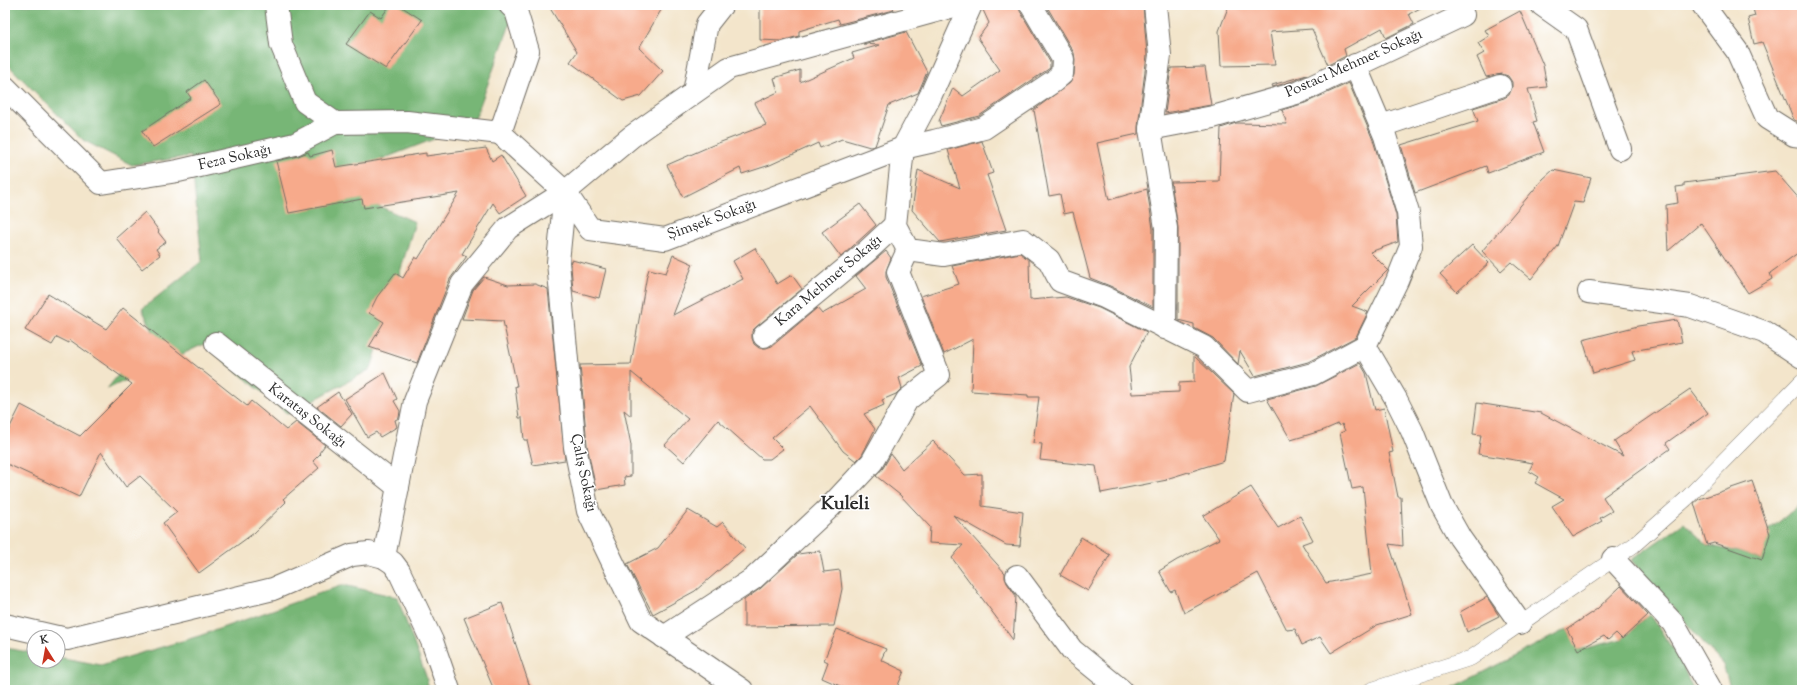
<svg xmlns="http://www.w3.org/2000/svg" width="1807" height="695" font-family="'Sorts Mill Goudy',serif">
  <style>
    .forest { fill: #77b676; stroke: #517050 }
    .building { fill: #f7aa8b }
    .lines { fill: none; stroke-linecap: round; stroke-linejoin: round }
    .lane-casing { stroke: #716c63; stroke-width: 16 }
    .street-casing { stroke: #716c63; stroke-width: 24 }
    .secondary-casing { stroke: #716c63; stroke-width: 24 }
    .lane { stroke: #fff; stroke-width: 15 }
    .street { stroke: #fff; stroke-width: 22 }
    .secondary { stroke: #fff; stroke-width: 22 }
    .labels { text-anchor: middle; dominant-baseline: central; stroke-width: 3; stroke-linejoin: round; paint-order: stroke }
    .street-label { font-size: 15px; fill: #2b2b2b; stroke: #fff }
    .district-label { font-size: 19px; font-weight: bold; fill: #2b2b2b; stroke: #fff }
  </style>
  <rect width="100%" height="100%" fill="#fff"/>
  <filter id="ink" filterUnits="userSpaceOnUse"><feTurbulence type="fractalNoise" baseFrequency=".025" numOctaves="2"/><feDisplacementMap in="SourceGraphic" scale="8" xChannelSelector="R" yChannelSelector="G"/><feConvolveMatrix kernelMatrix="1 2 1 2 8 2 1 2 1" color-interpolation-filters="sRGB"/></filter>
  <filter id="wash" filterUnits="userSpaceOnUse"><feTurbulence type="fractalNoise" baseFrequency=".012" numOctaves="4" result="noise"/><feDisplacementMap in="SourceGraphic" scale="16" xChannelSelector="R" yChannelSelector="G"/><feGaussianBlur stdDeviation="0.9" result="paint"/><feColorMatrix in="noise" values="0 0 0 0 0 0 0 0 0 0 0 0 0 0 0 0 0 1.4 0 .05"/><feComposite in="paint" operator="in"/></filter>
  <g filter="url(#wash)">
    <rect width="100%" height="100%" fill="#f3e5cb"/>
    <g class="forest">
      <path d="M 5,5 L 508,5 L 515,11 L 473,124 L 359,168 L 354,195 L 415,222 L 371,369 L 288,414 L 204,344 L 107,389 L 153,331 L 142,309 L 202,261 L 191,156 L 132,165 L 83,140 L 5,62 Z"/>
      <path d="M 1802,503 L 1802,690 L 1731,690 L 1723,665 L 1631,560 L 1684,523 L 1707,545 L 1743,553 L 1762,560 L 1769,530 Z"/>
      <path d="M 343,585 L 397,597 L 426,676 L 429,690 L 5,690 L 5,648 L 34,653 L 34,661 L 58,661 L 58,657 L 101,665 L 199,636 Z"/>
      <path d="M 1650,614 L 1681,662 L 1693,690 L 1454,690 L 1452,688 L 1567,629 L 1579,650 L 1622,639 Z"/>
    </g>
    <g id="blocks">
      <g class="building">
        <path d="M 390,5 L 399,5 L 422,20 L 386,69 L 346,44 L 370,11 L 381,18 Z"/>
        <path d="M 548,5 L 664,5 L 639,48 L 663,71 L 641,96 L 623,101 L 570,62 L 577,52 Z"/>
        <path d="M 760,5 L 892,5 L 894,10 L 840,24 L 838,19 L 799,31 L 799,36 L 781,41 L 760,40 Z"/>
        <path d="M 983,5 L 1019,5 L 1020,11 L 1050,62 L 1050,68 L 979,116 L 941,126 L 939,121 L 953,88 L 963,96 L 1000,70 L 978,38 L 989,23 L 983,10 Z"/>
        <path d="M 1046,5 L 1143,5 L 1147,55 L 1138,127 L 1138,134 L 1097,143 L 1109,200 L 1147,189 L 1153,229 L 1153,307 L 1110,286 L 1090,278 L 1073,212 L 1064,214 L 1060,194 L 1049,196 L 1034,110 L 1070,83 L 1074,75 L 1075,60 L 1074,53 Z"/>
        <path d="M 1229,5 L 1426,5 L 1409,14 L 1414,24 L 1386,38 L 1382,28 L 1344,49 L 1346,56 L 1328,65 L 1312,29 L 1270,32 L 1275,65 L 1221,66 L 1219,31 Z"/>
        <path d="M 1752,5 L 1802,5 L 1802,123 L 1794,120 L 1762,42 L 1754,44 L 1748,18 L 1755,16 Z"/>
        <path d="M 1520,11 L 1543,65 L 1547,87 L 1528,89 L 1537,121 L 1533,122 L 1544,152 L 1488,173 L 1486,166 L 1415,193 L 1401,145 L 1478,121 L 1473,108 L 1504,98 L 1509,95 L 1512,88 L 1512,82 L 1508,76 L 1502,74 L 1486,77 L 1477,57 L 1484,53 L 1478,43 L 1489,36 L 1485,30 Z"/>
        <path d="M 906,32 L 927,72 L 918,93 L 889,105 L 875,146 L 870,147 L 842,139 L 820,148 L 818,143 L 770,165 L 742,174 L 740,168 L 683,197 L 667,165 L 713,145 L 766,125 L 755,103 L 778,92 L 774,78 L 800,70 L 800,82 L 854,58 L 852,53 L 880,45 L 863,44 Z"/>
        <path d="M 1205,67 L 1211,105 L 1165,113 L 1171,68 Z"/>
        <path d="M 1307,75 L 1296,80 L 1273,87 L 1272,85 Z"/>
        <path d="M 204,80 L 221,104 L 153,147 L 142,131 L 191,98 L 187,92 Z"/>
        <path d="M 1349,83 L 1373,140 L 1396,215 L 1398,242 L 1370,252 L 1388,270 L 1352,306 L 1368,312 L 1356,337 L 1308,362 L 1255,376 L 1240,351 L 1238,364 L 1213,338 L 1194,328 L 1194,324 L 1178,320 L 1178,228 L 1171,182 L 1219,181 L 1221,128 L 1236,123 L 1287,124 L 1282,110 L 1305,103 Z"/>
        <path d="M 982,141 L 993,173 L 987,175 L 1006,230 L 940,242 L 912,210 L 918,170 L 960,188 L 948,150 Z"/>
        <path d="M 486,148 L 492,161 L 501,155 L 526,196 L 500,213 L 493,203 L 462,254 L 467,256 L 450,279 L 417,363 L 369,347 L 384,322 L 369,313 L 377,297 L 395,273 L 403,278 L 415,257 L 418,259 L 459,193 L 364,208 L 362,199 L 289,213 L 276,161 L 298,156 L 308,152 L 310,156 L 332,150 L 336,167 L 426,153 L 426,156 Z"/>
        <path d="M 1553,170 L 1591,178 L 1583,203 L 1574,202 L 1558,246 L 1531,279 L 1511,262 L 1501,271 L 1482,251 L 1543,179 Z"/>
        <path d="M 1775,171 L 1802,202 L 1802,250 L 1770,273 L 1772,279 L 1748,293 L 1701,223 L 1668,251 L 1666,205 L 1678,203 L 1676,187 L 1684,186 L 1684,183 Z"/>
        <path d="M 860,204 L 876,225 L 841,257 L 822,232 Z"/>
        <path d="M 145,212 L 159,231 L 158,232 L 166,242 L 156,249 L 160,255 L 142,269 L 116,238 Z"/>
        <path d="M 1472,245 L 1489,263 L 1457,292 L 1440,274 Z"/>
        <path d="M 755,248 L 777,284 L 792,275 L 802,289 L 756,327 L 752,331 L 752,338 L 754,344 L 759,348 L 766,348 L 772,346 L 817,308 L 822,314 L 866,289 L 856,276 L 886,251 L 891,258 L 886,271 L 886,277 L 922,366 L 899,378 L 902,388 L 896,394 L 882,400 L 884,405 L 864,414 L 875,429 L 862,455 L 856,461 L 843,451 L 810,406 L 772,438 L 783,449 L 770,459 L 762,459 L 718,420 L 684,462 L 665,445 L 688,419 L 631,372 L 631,416 L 624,410 L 631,445 L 631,476 L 624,477 L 625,485 L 596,490 L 587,445 L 580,365 L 631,364 L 647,275 L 649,269 L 666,273 L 673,255 L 693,264 L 673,315 L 743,279 L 733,261 Z"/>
        <path d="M 1020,253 L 1029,260 L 1030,300 L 1066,297 L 1099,308 L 1147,332 L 1129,367 L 1132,394 L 1179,392 L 1179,383 L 1194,382 L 1194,356 L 1234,394 L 1224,461 L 1166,479 L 1167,480 L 1101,493 L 1096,466 L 1040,460 L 1042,444 L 1033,443 L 1039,397 L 1028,397 L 1028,395 L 971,391 L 973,339 L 944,354 L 921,296 L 959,284 L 952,266 Z"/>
        <path d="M 572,260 L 606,269 L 599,298 L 573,291 L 571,266 Z"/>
        <path d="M 484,277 L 508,285 L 535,284 L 548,289 L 565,460 L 533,465 L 527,440 L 524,440 L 522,418 L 519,418 L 515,386 L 517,386 L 503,321 L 462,319 L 473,290 Z"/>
        <path d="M 48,294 L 106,329 L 123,308 L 247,406 L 251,401 L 286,430 L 296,422 L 325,445 L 319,453 L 320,454 L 313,461 L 319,468 L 283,499 L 286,502 L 254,533 L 199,573 L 163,523 L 177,512 L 140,476 L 126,487 L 101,452 L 79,497 L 5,463 L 5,437 L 21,405 L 80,436 L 132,384 L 70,340 L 69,343 L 57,337 L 52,345 L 25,330 Z"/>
        <path d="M 1677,320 L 1682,342 L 1632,351 L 1635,360 L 1593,373 L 1583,340 L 1638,326 Z"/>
        <path d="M 1360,363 L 1366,373 L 1375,410 L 1384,408 L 1393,452 L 1389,453 L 1398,497 L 1401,497 L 1403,546 L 1389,544 L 1412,614 L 1377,625 L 1331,653 L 1320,637 L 1302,645 L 1295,629 L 1287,630 L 1258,573 L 1184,613 L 1175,590 L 1171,592 L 1159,571 L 1177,560 L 1219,539 L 1203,516 L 1251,487 L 1278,528 L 1300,516 L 1313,540 L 1302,544 L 1326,583 L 1372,574 L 1363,487 L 1352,489 L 1340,433 L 1345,431 L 1342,424 L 1339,426 L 1338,424 L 1324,430 L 1291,440 L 1267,399 L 1316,386 Z"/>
        <path d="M 385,373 L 397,399 L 394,401 L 400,411 L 399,418 L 395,420 L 397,427 L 380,437 L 376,432 L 367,437 L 345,399 Z"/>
        <path d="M 1690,389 L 1708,413 L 1666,443 L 1670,449 L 1603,497 L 1612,511 L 1600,518 L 1602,521 L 1573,537 L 1552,506 L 1564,499 L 1535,483 L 1539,477 L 1529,471 L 1533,463 L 1478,454 L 1481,435 L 1473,434 L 1477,403 L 1541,413 L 1623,456 L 1614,441 Z"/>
        <path d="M 338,392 L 352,414 L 341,426 L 317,407 Z"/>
        <path d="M 933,441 L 965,475 L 982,474 L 982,506 L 1023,512 L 1020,546 L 1006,545 L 953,515 L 1005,573 L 1005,578 L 1007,583 L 1016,596 L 1013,640 L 952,558 L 963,545 L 929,543 L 930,527 L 900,495 L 876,476 L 883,468 L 891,454 L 902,469 Z"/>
        <path d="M 1752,481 L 1770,534 L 1762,560 L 1714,543 L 1707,545 L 1694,503 L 1699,499 Z"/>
        <path d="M 688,510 L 717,527 L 723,522 L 745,548 L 695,591 L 653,614 L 627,564 L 658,548 Z"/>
        <path d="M 1081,537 L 1110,555 L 1088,591 L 1060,575 Z"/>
        <path d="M 820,551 L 824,572 L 840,570 L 842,589 L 834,626 L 744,627 L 744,600 L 761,588 L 798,554 Z"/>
        <path d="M 1621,586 L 1648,615 L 1622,639 L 1616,633 L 1608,640 L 1604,636 L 1578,650 L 1567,629 L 1597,609 Z"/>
        <path d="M 1487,597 L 1499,616 L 1467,632 L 1460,612 Z"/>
        <path d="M 502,603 L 531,690 L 494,690 L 464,618 Z"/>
        <path d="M 837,629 L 886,649 L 881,660 L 904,671 L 896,690 L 849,690 L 822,678 L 828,662 L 824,660 Z"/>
      </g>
    </g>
  </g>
  <g filter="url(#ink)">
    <use href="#blocks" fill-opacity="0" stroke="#716c63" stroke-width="1"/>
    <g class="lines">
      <g class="lane-casing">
        <path id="lane" d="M 1371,690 L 1471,658 L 1634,545 L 1686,499 L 1802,381"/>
      </g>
      <g class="street-casing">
        <g id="street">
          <path d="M 276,5 L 281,44 L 305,102 L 335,123"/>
          <path d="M 510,5 L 516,11 L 528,51 L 500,133 L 565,192 L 590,229 L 665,239 L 903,148 L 934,141 L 984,128 L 1054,81 L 1062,74 L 1063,59 L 1031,5"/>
          <path d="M 971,5 L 929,99 L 903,148 L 895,225 L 908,250 L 944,255 L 1023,240 L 1049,260 L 1060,281 L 1104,297 L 1204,347 L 1248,391 L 1313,374 L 1365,346 L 1397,281 L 1411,246 L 1408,213 L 1385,136 L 1355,65"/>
          <path d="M 1155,5 L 1160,55 L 1150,129 L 1166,228 L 1165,328"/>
          <path d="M 1542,5 L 1576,29 L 1620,149"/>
          <path d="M 1703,5 L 1737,51 L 1767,118 L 1794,135 L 1802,136"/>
          <path d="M 5,87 L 101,183 L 178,171 L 295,144 L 335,123 L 407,122 L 500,133"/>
          <path d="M 694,92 L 707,24 L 722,5"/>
          <path d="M 1381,126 L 1500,86"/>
          <path d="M 1150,129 L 1213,117 L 1300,92 L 1463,15"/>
          <path d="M 565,192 L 558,262 L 575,447 L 588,511 L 641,621 L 742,690"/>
          <path d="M 1589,292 L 1690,306 L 1764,332 L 1802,357"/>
          <path d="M 764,336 L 867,251 L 895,225"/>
          <path d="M 216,343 L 398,487"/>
          <path d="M 1365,346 L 1396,399 L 1412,431 L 1442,506 L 1460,538 L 1520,623"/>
          <path d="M 384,557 L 415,401 L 462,284 L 508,228 L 565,192 L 631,137 L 729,68 L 958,5"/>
          <path d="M 1613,559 L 1673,623 L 1711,690"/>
          <path d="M 1017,576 L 1072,650 L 1121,690"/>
          <path d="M 664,637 L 753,579 L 830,507 L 872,462 L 907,400 L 939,375 L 898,272 L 908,250"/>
        </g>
      </g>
      <g class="secondary-casing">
        <g id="secondary">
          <path d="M 5,625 L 57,637"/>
          <path d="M 58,637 L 67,639 L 273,589 L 352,555 L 369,553 L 384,557 L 393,563 L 399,571 L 432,641 L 449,690"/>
        </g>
      </g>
      <use href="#lane" class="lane"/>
      <use href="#street" class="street"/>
      <use href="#secondary" class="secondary"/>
    </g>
  </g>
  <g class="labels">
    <g class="street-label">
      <text transform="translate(1354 64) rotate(-24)">Postacı Mehmet Sokağı</text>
      <text transform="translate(235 158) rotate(-13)">Feza Sokağı</text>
      <text transform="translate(712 220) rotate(-20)">Şimşek Sokağı</text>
      <text transform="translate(829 281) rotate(-40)">Kara Mehmet Sokağı</text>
      <text transform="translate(307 416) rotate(38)">Karataş Sokağı</text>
      <text transform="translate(583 473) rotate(78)">Çalış Sokağı</text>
    </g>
    <g class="district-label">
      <text x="845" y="504">Kuleli</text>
    </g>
  </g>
  <rect width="1807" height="695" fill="none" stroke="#fff" stroke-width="20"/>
  <g transform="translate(46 649) rotate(349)"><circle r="19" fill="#ffffff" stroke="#aaaaaa"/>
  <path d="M0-3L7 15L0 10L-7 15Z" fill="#c8321e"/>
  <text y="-6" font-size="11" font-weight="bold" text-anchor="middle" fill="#2b2b2b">K</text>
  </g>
</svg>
